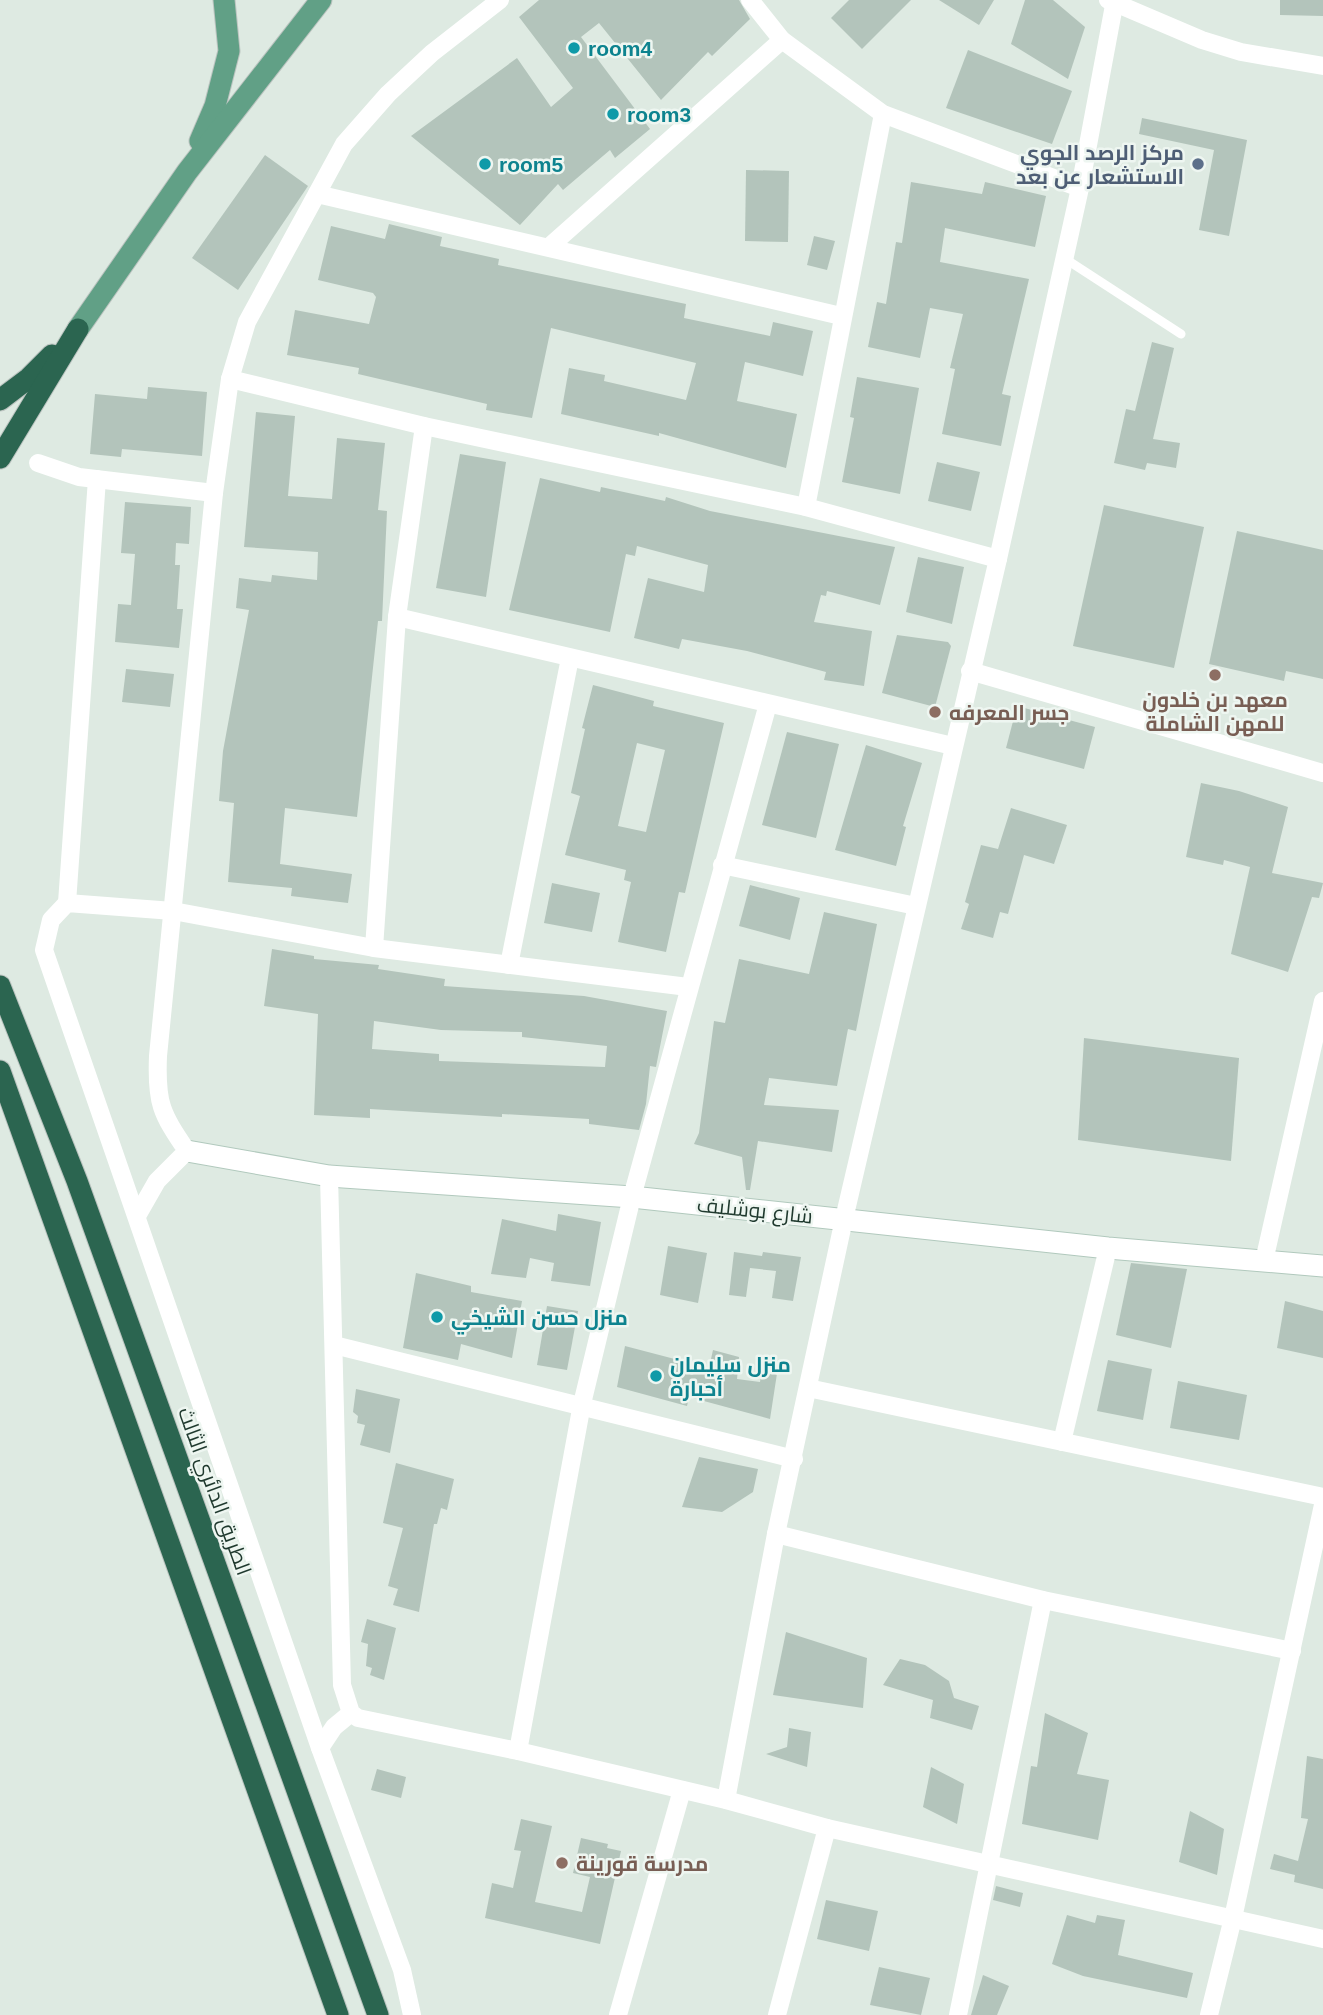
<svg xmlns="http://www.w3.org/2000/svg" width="1323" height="2015" font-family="Helvetica,Cairo,sans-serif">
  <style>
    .building { fill: #b3c4bb; fill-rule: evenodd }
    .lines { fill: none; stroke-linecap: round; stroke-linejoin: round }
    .secondary-casing { stroke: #b1c9bd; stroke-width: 23 }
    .primary-casing { stroke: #bcc4c0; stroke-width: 23 }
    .highway-casing { stroke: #bcc4c0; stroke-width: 23 }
    .lane { stroke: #fff; stroke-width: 9 }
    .street { stroke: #fff; stroke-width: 18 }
    .secondary { stroke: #fff; stroke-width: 21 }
    .primary { stroke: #61a086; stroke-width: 21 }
    .highway { stroke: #2b6550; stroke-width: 21 }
    .culture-dot { fill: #0f9aa8; stroke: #eef6f1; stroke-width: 2.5 }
    .service-dot { fill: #5c6f8a; stroke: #eef6f1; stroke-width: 2.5 }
    .education-dot { fill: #8d6e63; stroke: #eef6f1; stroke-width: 2.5 }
    .labels { text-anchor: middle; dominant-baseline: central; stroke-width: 5; stroke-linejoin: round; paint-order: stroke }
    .culture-label { font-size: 21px; font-weight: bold; fill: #0d838f; stroke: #eef6f1; text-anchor: start }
    .service-label { font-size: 21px; font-weight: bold; fill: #4e5e75; stroke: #eef6f1; text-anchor: end }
    .education-label { font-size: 21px; font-weight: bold; fill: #785e54; stroke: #eef6f1; text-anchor: start }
    .street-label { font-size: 21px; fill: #1f392e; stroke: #eef6f1 }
  </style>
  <rect width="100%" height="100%" fill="#deeae2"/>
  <g class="building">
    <path d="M 539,0 L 739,0 L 750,19 L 712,56 L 708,52 L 661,100 L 599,23 L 581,37 L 650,129 L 615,158 L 610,150 L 563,190 L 558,184 L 520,225 L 411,136 L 517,58 L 551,107 L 573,88 L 519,17 Z"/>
    <path d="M 849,0 L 911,0 L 862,49 L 831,18 Z"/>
    <path d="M 939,0 L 994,0 L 979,25 Z"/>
    <path d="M 1025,0 L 1053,0 L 1085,27 L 1068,79 L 1011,44 Z"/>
    <path d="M 1280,0 L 1323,0 L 1323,16 L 1280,15 Z"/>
    <path d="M 968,50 L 1072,91 L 1052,144 L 946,108 Z"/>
    <path d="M 1142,118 L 1247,140 L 1229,236 L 1199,230 L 1214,150 L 1139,134 Z"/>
    <path d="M 265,155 L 308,186 L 238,290 L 192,258 Z"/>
    <path d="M 746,170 L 789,171 L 788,242 L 745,241 Z"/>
    <path d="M 911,182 L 982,194 L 985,182 L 1046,196 L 1035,247 L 945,228 L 940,262 L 1029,279 L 1002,394 L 1011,396 L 1001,446 L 942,434 L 955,369 L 950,368 L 963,314 L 930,308 L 920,358 L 868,347 L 877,302 L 886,304 L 896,242 L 902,243 Z"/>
    <path d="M 389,224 L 442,237 L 440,246 L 499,259 L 498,265 L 686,304 L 684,318 L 770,336 L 773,322 L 813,331 L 803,376 L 745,362 L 737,401 L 797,414 L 786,468 L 659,433 L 659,436 L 561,414 L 569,368 L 605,375 L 604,381 L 686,400 L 696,363 L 551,328 L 532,418 L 486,410 L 487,404 L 358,374 L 359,368 L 287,355 L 295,310 L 369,324 L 376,297 L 373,293 L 318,280 L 331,226 L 385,239 Z"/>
    <path d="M 814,236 L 835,241 L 827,270 L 807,265 Z"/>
    <path d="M 1152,342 L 1174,348 L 1153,439 L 1180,443 L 1176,468 L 1147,463 L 1145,470 L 1114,463 L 1126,409 L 1135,411 Z"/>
    <path d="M 857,377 L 919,388 L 900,494 L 842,482 L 854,418 L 850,417 Z"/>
    <path d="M 148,387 L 207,392 L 202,456 L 122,449 L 121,457 L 90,454 L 95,394 L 147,399 Z"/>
    <path d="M 256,412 L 295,416 L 288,496 L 332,499 L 337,438 L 385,443 L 378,510 L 387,511 L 382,621 L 378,621 L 357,817 L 285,808 L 280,864 L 352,874 L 348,903 L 291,896 L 292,888 L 228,882 L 234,803 L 219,801 L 223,751 L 249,610 L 236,608 L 239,578 L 271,582 L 272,575 L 317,580 L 318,552 L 244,547 Z"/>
    <path d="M 460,454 L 506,462 L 486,597 L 436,588 Z"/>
    <path d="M 937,462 L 980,472 L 971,511 L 928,501 Z"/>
    <path d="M 540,478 L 600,492 L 601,487 L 665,501 L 666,497 L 710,511 L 895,547 L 880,605 L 827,591 L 826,596 L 821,595 L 814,622 L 872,631 L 864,686 L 824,680 L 826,672 L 747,651 L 682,639 L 679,649 L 634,638 L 648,578 L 704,592 L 708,565 L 637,546 L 635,556 L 626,554 L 610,632 L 509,610 Z"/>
    <path d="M 125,502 L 191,507 L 189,544 L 176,543 L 175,565 L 180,565 L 177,609 L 183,609 L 179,648 L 115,642 L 118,604 L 131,605 L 135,554 L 121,553 Z"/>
    <path d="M 1104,505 L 1204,527 L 1174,668 L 1073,646 Z"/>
    <path d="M 1237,531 L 1323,550 L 1323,679 L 1286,671 L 1284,681 L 1209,664 Z"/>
    <path d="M 918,557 L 964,567 L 952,624 L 906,612 Z"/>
    <path d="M 897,635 L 948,642 L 951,646 L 935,707 L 882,693 Z"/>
    <path d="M 126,669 L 174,674 L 170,707 L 122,702 Z"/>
    <path d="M 593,685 L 654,701 L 653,706 L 724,723 L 685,893 L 679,892 L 666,952 L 618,942 L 631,882 L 624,880 L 626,870 L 565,855 L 580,796 L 571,793 L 585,729 L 582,728 ZM 637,743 L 665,750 L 646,832 L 618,826 Z"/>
    <path d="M 1017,706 L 1095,727 L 1084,769 L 1006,748 Z"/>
    <path d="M 787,732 L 839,744 L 816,838 L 762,825 Z"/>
    <path d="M 866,745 L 922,763 L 903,826 L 906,827 L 896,866 L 835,850 Z"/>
    <path d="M 1201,783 L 1239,791 L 1288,807 L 1272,873 L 1323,883 L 1319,898 L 1312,897 L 1288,972 L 1231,954 L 1250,867 L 1224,860 L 1223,865 L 1186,857 Z"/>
    <path d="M 1011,808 L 1067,825 L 1054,864 L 1024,855 L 1008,914 L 1000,912 L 993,938 L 961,929 L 969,904 L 965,902 L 981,845 L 998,849 Z"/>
    <path d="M 552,883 L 600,893 L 592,932 L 544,923 Z"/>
    <path d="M 750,885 L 800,898 L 790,940 L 739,926 Z"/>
    <path d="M 824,912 L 877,924 L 856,1031 L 848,1029 L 837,1086 L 769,1078 L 764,1105 L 839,1110 L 832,1152 L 758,1141 L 750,1190 L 746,1190 L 742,1157 L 694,1144 L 699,1133 L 714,1021 L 725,1023 L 739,959 L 809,974 Z"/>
    <path d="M 272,949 L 314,956 L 314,959 L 379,965 L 378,969 L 445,979 L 444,986 L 584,996 L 667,1011 L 656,1067 L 650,1066 L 646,1104 L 639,1130 L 589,1124 L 589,1119 L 502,1114 L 502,1117 L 370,1109 L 370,1118 L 314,1115 L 318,1014 L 264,1006 ZM 374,1021 L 441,1030 L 522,1032 L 522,1037 L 607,1046 L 605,1067 L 439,1061 L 439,1054 L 372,1049 Z"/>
    <path d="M 1084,1038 L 1239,1058 L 1231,1161 L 1078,1140 Z"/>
    <path d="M 558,1214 L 601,1222 L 590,1286 L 551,1281 L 554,1263 L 530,1258 L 526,1278 L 491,1274 L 502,1219 L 556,1231 Z"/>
    <path d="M 668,1246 L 707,1253 L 698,1303 L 660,1295 Z"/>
    <path d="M 734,1252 L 762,1256 L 763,1252 L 801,1257 L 793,1301 L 772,1298 L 776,1271 L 750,1268 L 746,1297 L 729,1295 Z"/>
    <path d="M 1131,1263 L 1187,1269 L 1171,1348 L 1116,1335 Z"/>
    <path d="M 416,1273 L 471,1286 L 471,1292 L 522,1301 L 512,1358 L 461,1344 L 458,1360 L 403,1348 Z"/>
    <path d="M 1285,1301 L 1323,1311 L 1323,1358 L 1277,1348 Z"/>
    <path d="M 547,1306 L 578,1311 L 567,1370 L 537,1365 Z"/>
    <path d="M 625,1346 L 709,1368 L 713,1350 L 739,1357 L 737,1379 L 760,1382 L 763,1363 L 778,1367 L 770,1419 L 689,1397 L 687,1406 L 617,1387 Z"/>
    <path d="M 1108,1360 L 1152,1369 L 1143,1420 L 1097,1411 Z"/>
    <path d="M 1178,1381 L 1247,1395 L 1239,1440 L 1170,1428 Z"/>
    <path d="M 356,1389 L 400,1399 L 390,1453 L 360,1445 L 365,1425 L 357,1423 L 358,1416 L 353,1412 Z"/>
    <path d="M 699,1457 L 758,1469 L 753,1492 L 722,1512 L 682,1507 Z"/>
    <path d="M 396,1463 L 454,1479 L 447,1510 L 441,1508 L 437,1524 L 434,1524 L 419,1612 L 393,1605 L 398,1589 L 388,1586 L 403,1528 L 383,1523 Z"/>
    <path d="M 367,1619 L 396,1628 L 384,1680 L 370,1675 L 372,1668 L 366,1666 L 368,1644 L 361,1642 Z"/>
    <path d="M 786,1632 L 867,1658 L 863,1708 L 773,1695 Z"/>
    <path d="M 900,1659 L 925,1665 L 949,1681 L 954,1698 L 979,1706 L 972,1730 L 930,1718 L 933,1700 L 883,1685 Z"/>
    <path d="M 1045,1713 L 1088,1733 L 1077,1774 L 1109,1780 L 1098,1840 L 1022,1824 L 1031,1766 L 1037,1767 Z"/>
    <path d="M 789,1728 L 811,1732 L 807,1767 L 766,1754 L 787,1747 Z"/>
    <path d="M 1307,1756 L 1323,1759 L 1323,1889 L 1294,1882 L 1295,1875 L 1270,1869 L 1274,1854 L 1298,1861 L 1308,1819 L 1301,1818 Z"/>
    <path d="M 931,1767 L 964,1784 L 957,1824 L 923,1807 Z"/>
    <path d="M 377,1769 L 406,1777 L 401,1798 L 371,1790 Z"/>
    <path d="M 1190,1811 L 1224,1829 L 1217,1875 L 1179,1862 Z"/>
    <path d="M 521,1819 L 552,1826 L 535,1902 L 582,1912 L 590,1877 L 573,1873 L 581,1838 L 608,1844 L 607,1848 L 621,1851 L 600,1944 L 485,1918 L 492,1883 L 513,1888 L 521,1851 L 514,1850 Z"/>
    <path d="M 996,1886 L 1023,1893 L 1020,1907 L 993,1900 Z"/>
    <path d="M 826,1900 L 878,1911 L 869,1951 L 817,1939 Z"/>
    <path d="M 1067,1915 L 1095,1923 L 1097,1915 L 1125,1920 L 1118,1955 L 1193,1973 L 1187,1998 L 1083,1976 L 1052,1964 Z"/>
    <path d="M 879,1967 L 930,1978 L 921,2015 L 870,2005 Z"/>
    <path d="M 983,1975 L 1009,1986 L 997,2015 L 971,2015 Z"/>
  </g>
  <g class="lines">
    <g class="secondary-casing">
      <path id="secondary" d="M 187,1151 L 329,1176 L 632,1197 L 1108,1248 L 1323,1266"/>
    </g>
    <g class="primary-casing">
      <g id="primary">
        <path d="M 200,141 L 215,106 L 229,51 L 224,0"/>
        <path d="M 78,329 L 187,172 L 321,0"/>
      </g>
    </g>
    <g class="highway-casing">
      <g id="highway">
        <path d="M 0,400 L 29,378 L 52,355"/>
        <path d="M 0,458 L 78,329"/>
        <path d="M 0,986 L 77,1181 L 378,2015"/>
        <path d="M 0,1071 L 338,2015"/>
      </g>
    </g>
    <path class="lane" d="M 1064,258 L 1181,334"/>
    <g class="street">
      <path d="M 750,0 L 782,40 L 883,114 L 1080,188"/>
      <path d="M 1108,0 L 1202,40 L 1241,52 L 1323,66"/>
      <path d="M 317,194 L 841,316"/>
      <path d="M 549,247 L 782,40"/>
      <path d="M 230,379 L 424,426 L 806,507 L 998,559"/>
      <path d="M 38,463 L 79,477 L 214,493"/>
      <path d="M 806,507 L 883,114"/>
      <path d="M 397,617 L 953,746"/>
      <path d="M 970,671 L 1323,773"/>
      <path d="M 722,865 L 916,906"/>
      <path d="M 67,903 L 97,479"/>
      <path d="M 374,948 L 397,617 L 424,426"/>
      <path d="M 509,965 L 570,658"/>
      <path d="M 329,1176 L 342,1685 L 351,1713 L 358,1718 L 518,1751 L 726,1800 L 827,1828 L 1323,1939"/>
      <path d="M 137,1216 L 157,1181 L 187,1151 C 161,1113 156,1103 158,1056 L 214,493 L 230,379 L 247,322 L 344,144 L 388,94 L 432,53 L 500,0"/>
      <path d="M 1264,1261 L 1323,1001"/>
      <path d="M 334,1345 L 794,1459"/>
      <path d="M 808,1388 L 1323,1497"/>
      <path d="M 1062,1442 L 1108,1248"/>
      <path d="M 776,1534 L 1043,1600 L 1292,1651"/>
      <path d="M 320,1748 L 334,1727 L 351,1713"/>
      <path d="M 518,1751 L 582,1404 L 632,1197 L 768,704"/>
      <path d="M 726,1800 L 776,1534 L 844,1219 L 998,559 L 1080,188 L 1115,0"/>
      <path d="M 412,2015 L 402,1970 L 320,1748 L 44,950 L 51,920 L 67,903 L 173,911 L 374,948 L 688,987"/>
      <path d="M 618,2015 L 682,1790"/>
      <path d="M 777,2015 L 827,1828"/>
      <path d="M 958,2015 L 1043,1600"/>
      <path d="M 1209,2015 L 1233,1918 L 1323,1505"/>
    </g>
    <use href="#secondary" class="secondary"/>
    <use href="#primary" class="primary"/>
    <use href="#highway" class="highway"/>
  </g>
  <g class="culture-dot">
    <circle cx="574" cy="48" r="7"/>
    <circle cx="613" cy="114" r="7"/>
    <circle cx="485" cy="164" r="7"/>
    <circle cx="437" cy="1317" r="7"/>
    <circle cx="656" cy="1376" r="7"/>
  </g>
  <circle class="service-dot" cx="1198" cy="164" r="7"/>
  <g class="education-dot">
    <circle cx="1215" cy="675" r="7"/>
    <circle cx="935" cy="712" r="7"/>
    <circle cx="562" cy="1863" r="7"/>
  </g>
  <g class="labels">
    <g class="culture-label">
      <text x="588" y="48">room4</text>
      <text x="627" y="114">room3</text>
      <text x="499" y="164">room5</text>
      <text x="451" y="1317">منزل حسن الشيخي</text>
      <text x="670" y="1364">منزل سليمان<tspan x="670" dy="24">أحبارة</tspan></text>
    </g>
    <g class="service-label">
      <text x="1184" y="152">مركز الرصد الجوي<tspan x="1184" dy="24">الاستشعار عن بعد</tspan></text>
    </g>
    <g class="education-label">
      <text x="1215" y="699" text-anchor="middle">معهد بن خلدون<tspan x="1215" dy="24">للمهن الشاملة</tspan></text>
      <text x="949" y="712">جسر المعرفه</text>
      <text x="576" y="1863">مدرسة قورينة</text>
    </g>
    <g class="street-label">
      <text transform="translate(755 1210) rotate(6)">شارع بوشليف</text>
      <text transform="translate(215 1491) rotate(70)">الطريق الدائري الثالث</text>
    </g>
  </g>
</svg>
